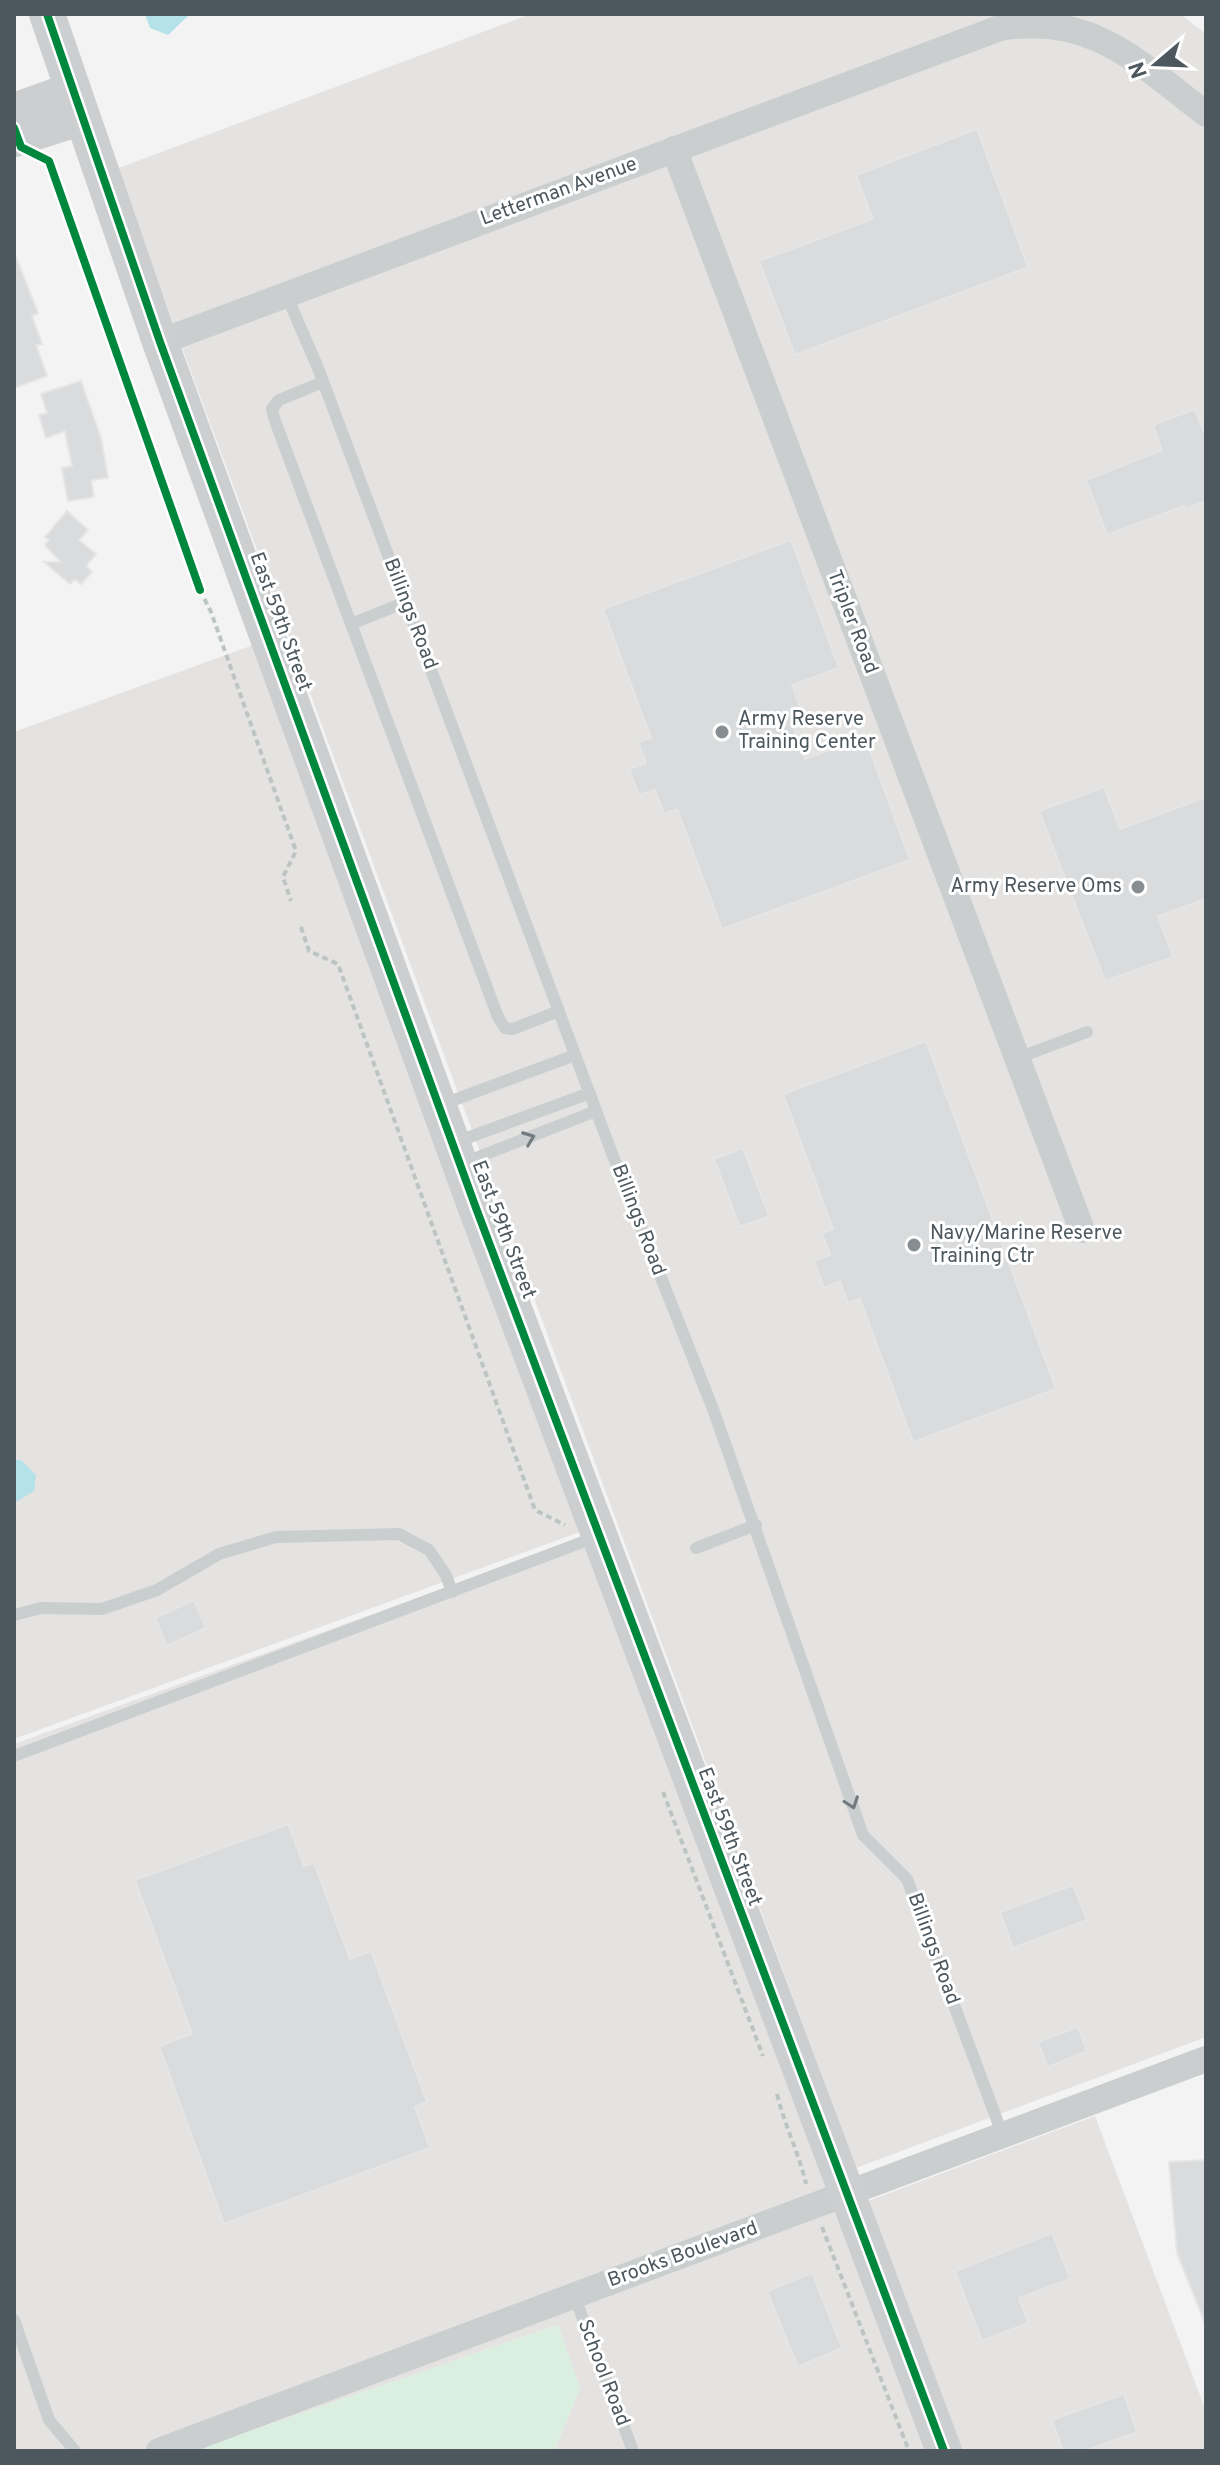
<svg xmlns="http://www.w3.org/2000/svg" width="1220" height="2465" font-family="Overpass,sans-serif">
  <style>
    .commercial { fill: #e4e3e1 }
    .green { fill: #dbefe1 }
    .water { fill: #b4e2e8 }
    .building { fill: #dadbdc; stroke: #e5e5e6; stroke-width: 2 }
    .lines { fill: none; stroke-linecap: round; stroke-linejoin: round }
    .path { stroke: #bcc5c2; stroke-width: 4; stroke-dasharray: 6 4; stroke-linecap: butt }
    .lane { stroke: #cbcecf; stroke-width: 12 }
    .street { stroke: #cbcecf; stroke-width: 26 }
    .secondary { stroke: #ccced0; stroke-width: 36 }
    .cycleway-casing { stroke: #fff; stroke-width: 13 }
    .cycleway { stroke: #00873e; stroke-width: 8 }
    .oneway { stroke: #727b80 }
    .poi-dot { fill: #878e92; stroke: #fff; stroke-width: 3 }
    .labels { text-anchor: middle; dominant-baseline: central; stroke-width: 6; stroke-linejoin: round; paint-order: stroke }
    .street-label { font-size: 20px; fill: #4c575e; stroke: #fff }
    .poi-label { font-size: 20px; fill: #4c575e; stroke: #fff; text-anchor: start }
  </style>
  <rect width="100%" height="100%" fill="#f4f3f3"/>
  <g class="commercial">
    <path d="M 531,14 L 1180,14 L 1206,34 L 1206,2037 L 856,2168 L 116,169 Z"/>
    <path d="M 264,641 L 588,1529 L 14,1739 L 14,732 Z"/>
    <path d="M 591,1535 L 929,2451 L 554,2451 L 580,2388 L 558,2325 L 192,2451 L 14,2451 L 14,1744 Z"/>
    <path d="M 1095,2116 L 1206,2411 L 1206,2451 L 957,2451 L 860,2204 Z"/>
  </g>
  <path class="green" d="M 558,2325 L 580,2388 L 554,2451 L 192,2451 Z"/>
  <g class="water">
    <path d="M 145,14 L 190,14 L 168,35 L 150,28 Z"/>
    <path d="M 14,1460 L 21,1460 L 36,1475 L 34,1491 L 14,1503 Z"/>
  </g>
  <g class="building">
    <path d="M 977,129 L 1028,267 L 795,355 L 759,261 L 873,219 L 856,175 Z"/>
    <path d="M 14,252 L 38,313 L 32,316 L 42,344 L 36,345 L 47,376 L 14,388 Z"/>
    <path d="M 81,381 L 101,438 L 108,478 L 91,480 L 94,497 L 68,501 L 62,468 L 72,466 L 65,431 L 46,438 L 39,415 L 47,413 L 41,394 Z"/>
    <path d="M 1195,409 L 1206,438 L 1206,501 L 1185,509 L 1184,506 L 1107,535 L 1086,480 L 1162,450 L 1153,425 Z"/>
    <path d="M 67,511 L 88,530 L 79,540 L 96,554 L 86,566 L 92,572 L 81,584 L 75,579 L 70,584 L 44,562 L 61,562 L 45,545 L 49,540 L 45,537 Z"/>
    <path d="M 791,540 L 839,668 L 792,685 L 806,722 L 793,727 L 805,759 L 865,737 L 910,860 L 722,929 L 677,809 L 664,814 L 655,790 L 639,795 L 629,769 L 646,763 L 638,742 L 651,738 L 603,609 Z"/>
    <path d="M 1104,787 L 1120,829 L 1206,797 L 1206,899 L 1158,916 L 1173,957 L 1105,981 L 1039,811 Z"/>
    <path d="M 926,1041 L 1056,1389 L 913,1442 L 860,1299 L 848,1303 L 840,1281 L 824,1288 L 814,1261 L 830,1255 L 822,1233 L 833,1229 L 783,1094 Z"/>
    <path d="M 743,1148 L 769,1216 L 740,1227 L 714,1159 Z"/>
    <path d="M 194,1600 L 206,1628 L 167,1646 L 155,1618 Z"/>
    <path d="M 288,1824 L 304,1866 L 314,1863 L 350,1959 L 371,1951 L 427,2102 L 415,2107 L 430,2148 L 224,2224 L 159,2046 L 192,2034 L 135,1880 Z"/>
    <path d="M 1073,1885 L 1087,1920 L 1013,1948 L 1000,1912 Z"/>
    <path d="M 1078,2027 L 1087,2051 L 1048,2067 L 1038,2042 Z"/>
    <path d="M 1206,2160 L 1206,2323 L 1205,2323 L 1177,2253 L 1169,2162 Z"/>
    <path d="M 1052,2233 L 1070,2279 L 1019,2298 L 1028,2323 L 982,2341 L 955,2271 Z"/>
    <path d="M 812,2273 L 842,2348 L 798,2367 L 767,2291 Z"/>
    <path d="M 1124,2394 L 1137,2432 L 1085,2451 L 1063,2451 L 1052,2420 Z"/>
  </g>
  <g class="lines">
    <g class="path">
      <path d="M 200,590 L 211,612 L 296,851 L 283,877 L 291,901"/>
      <path d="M 301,927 L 309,951 L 338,964 L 535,1510 L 565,1525"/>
      <path d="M 663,1792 L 763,2056"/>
      <path d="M 777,2094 C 785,2127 799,2153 806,2184"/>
      <path d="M 822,2227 L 909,2451"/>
    </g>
    <g class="lane">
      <path d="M 286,294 L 318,368 L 613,1156 L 713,1409 L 863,1835 L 907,1879 L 1003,2136"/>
      <path d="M 323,382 L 279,400 L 272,409 L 274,418 L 498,1017 L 505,1028 L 513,1029 L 559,1011"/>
      <path d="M 351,624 L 406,602"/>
      <path d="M 1018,1058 L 1087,1032"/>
      <path d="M 443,1104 L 575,1055"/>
      <path d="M 456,1142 L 590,1093"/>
      <path d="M 463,1163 L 596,1111"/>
      <path d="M 696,1548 L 756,1525"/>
      <path d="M 14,1615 L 41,1608 L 102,1609 L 157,1590 L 219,1554 L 276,1537 L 399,1534 L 429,1550 L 446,1575 L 452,1592"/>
      <path d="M 14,1756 L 596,1537"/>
      <path d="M 574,2295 L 633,2451"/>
      <path d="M 14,2320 L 49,2420 L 75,2451"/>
    </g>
    <g class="street">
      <path d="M 674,149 L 1082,1230"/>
      <path d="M 160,342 L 1000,28 C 1091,12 1139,63 1206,114"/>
      <path d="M 159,2451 L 1206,2059"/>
    </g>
    <g class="secondary">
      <path d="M 47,14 L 160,342 L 476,1208 L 944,2451"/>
      <path d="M 14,111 L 73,90"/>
      <path d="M 14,139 L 82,117"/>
    </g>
    <g class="cycleway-casing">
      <g id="cycleway">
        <path d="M 47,14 L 160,342 L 476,1208 L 944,2451"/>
        <path d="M 14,128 L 21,147 L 49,161 L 200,590"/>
      </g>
    </g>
    <use href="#cycleway" class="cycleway"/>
  </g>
  <defs><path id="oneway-chevron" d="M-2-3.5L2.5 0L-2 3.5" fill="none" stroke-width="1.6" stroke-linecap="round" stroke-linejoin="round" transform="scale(2)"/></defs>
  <g class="oneway">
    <use href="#oneway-chevron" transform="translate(529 1138) rotate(-21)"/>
    <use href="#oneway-chevron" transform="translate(852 1803) rotate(71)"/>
  </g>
  <g class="poi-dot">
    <circle cx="722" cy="732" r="8"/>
    <circle cx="1138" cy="887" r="8"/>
    <circle cx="914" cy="1245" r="8"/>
  </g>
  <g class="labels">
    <g class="street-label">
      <text transform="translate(559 192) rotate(-20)">Letterman Avenue</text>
      <text transform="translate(410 614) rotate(69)">Billings Road</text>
      <text transform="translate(280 622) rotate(70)">East 59th Street</text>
      <text transform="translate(852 622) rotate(69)">Tripler Road</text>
      <text transform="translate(638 1220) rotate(69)">Billings Road</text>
      <text transform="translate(503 1230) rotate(69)">East 59th Street</text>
      <text transform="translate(729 1837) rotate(69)">East 59th Street</text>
      <text transform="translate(933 1949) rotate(70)">Billings Road</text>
      <text transform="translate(683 2255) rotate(-20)">Brooks Boulevard</text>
      <text transform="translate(603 2373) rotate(69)">School Road</text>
    </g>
    <g class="poi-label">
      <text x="738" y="720">Army Reserve<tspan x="738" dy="23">Training Center</tspan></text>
      <text x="1122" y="887" text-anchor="end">Army Reserve Oms</text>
      <text x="930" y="1234">Navy/Marine Reserve<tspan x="930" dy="23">Training Ctr</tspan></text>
    </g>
  </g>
  <rect width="1220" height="2465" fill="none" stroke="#4c575e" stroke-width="32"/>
  <g transform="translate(1156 64) rotate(251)" stroke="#ffffff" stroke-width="6" paint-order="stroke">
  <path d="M0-6L14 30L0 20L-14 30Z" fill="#4c575e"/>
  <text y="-12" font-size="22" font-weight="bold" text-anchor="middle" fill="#4c575e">N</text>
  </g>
</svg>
